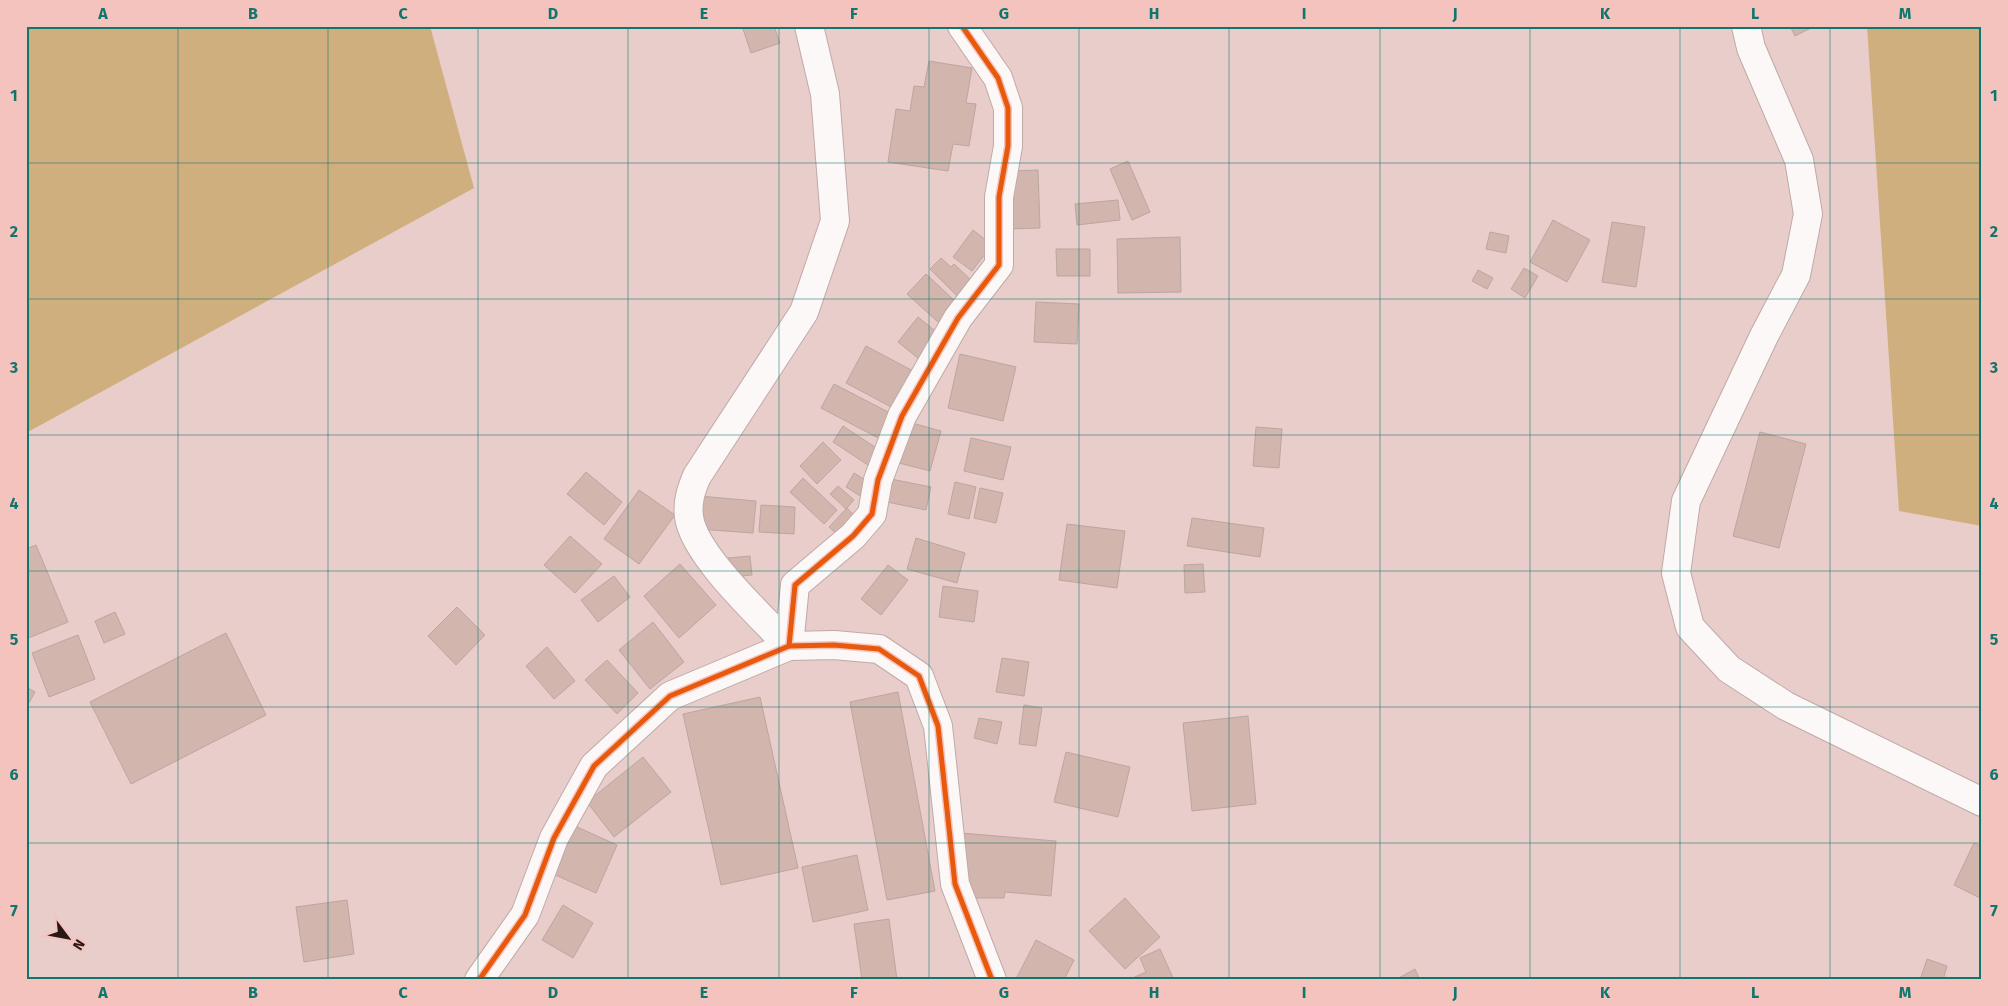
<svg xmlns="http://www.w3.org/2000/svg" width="2008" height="1006" font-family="'Fira Sans',sans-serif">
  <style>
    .forest { fill: #d0af7e }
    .building { fill: #d2b5ad; stroke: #bba6a2 }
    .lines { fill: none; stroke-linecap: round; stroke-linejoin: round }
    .street-casing { stroke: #bfaaa8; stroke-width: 30 }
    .secondary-casing { stroke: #bfaaa8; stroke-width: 30 }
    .street { stroke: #fcf8f7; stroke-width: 28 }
    .secondary { stroke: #fcf8f7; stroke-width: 28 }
    .cycleway-casing { stroke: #f5c3bd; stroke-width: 8 }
    .cycleway { stroke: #e8590c; stroke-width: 5 }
    .grid { fill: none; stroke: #0f766e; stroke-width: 1; stroke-opacity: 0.55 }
    .neatline { fill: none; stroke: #0f766e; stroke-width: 2 }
    .grid-label { font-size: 16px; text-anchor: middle; font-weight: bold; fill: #0f766e }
  </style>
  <rect width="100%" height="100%" fill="#e8cdca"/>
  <g class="forest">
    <path d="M 26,26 L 430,26 L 474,188 L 26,433 Z"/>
    <path d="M 1867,26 L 1982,26 L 1982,526 L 1899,511 Z"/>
  </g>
  <g class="building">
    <path d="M 742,26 L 774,26 L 780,43 L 751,53 Z"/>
    <path d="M 1790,26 L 1815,26 L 1795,36 Z"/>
    <path d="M 929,61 L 972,68 L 966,103 L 976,104 L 969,146 L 953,144 L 948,171 L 888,162 L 896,109 L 910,111 L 914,86 L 924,87 Z"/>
    <path d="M 1128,161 L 1150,212 L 1132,220 L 1110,169 Z"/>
    <path d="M 1038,170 L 1040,228 L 1009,229 L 1007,171 Z"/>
    <path d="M 1118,200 L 1120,220 L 1077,225 L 1075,204 Z"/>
    <path d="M 1553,220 L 1590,240 L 1567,282 L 1530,262 Z"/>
    <path d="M 1612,222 L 1645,227 L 1636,287 L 1602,282 Z"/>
    <path d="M 973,230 L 992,245 L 972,271 L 953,257 Z"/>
    <path d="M 1490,232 L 1509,236 L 1506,253 L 1486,249 Z"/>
    <path d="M 1180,237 L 1181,292 L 1118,293 L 1117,239 Z"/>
    <path d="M 1056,249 L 1090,249 L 1090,276 L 1057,276 Z"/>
    <path d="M 941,258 L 951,267 L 954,264 L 972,281 L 958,297 L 930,269 Z"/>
    <path d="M 1524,268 L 1538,276 L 1525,298 L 1511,289 Z"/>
    <path d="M 1478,270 L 1493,278 L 1487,289 L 1472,281 Z"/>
    <path d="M 926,274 L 957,303 L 938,322 L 907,294 Z"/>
    <path d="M 1036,302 L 1079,304 L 1077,344 L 1034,342 Z"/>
    <path d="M 918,317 L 939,334 L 919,359 L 898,342 Z"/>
    <path d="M 866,346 L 915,372 L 895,409 L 846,383 Z"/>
    <path d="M 960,354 L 1016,367 L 1003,421 L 948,408 Z"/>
    <path d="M 834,384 L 894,415 L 882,440 L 821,408 Z"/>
    <path d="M 905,421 L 941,431 L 930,471 L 895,462 Z"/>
    <path d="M 843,426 L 881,451 L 871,467 L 833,442 Z"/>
    <path d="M 1256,427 L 1282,429 L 1279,468 L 1253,466 Z"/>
    <path d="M 1760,432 L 1806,444 L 1779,548 L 1733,536 Z"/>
    <path d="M 971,438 L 1011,447 L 1003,480 L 964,471 Z"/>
    <path d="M 823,442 L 841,460 L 817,484 L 800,466 Z"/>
    <path d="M 586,472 L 622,502 L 604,525 L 567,494 Z"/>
    <path d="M 854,473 L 870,483 L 862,497 L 846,487 Z"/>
    <path d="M 803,478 L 837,510 L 824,524 L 790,492 Z"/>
    <path d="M 886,478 L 931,487 L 926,510 L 882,501 Z"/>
    <path d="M 955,482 L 976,487 L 969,519 L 948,514 Z"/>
    <path d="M 838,486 L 854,500 L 846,509 L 830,494 Z"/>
    <path d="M 980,488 L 1003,493 L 996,523 L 974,518 Z"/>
    <path d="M 639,490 L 675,515 L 639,564 L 604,539 Z"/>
    <path d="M 699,496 L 756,501 L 753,533 L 697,529 Z"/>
    <path d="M 761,505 L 795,507 L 794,534 L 759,532 Z"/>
    <path d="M 847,508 L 856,517 L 839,536 L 829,527 Z"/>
    <path d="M 1192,518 L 1264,528 L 1260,557 L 1187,546 Z"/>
    <path d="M 1067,524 L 1125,531 L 1117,588 L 1059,580 Z"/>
    <path d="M 570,536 L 602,564 L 575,593 L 544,565 Z"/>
    <path d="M 916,538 L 965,553 L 957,583 L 907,569 Z"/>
    <path d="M 36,545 L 68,622 L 26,639 L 26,584 L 28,583 L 26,549 Z"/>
    <path d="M 750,556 L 752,575 L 730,577 L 728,558 Z"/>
    <path d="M 680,564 L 716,605 L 679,638 L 644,596 Z"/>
    <path d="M 1203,564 L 1205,592 L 1185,593 L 1184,565 Z"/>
    <path d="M 888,565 L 908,580 L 881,615 L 861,599 Z"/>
    <path d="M 614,576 L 630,597 L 598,622 L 581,600 Z"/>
    <path d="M 943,586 L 978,591 L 974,622 L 939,617 Z"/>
    <path d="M 457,607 L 485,635 L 456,665 L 428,636 Z"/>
    <path d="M 115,612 L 125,634 L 104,643 L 95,621 Z"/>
    <path d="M 653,622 L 684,662 L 650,689 L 619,650 Z"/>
    <path d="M 226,633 L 266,715 L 131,784 L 90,702 Z"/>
    <path d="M 78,635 L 95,679 L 49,697 L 32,653 Z"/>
    <path d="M 547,647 L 575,681 L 554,699 L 526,666 Z"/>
    <path d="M 1002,658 L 1029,662 L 1024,696 L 996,692 Z"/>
    <path d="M 607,660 L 638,693 L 617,714 L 585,680 Z"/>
    <path d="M 26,687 L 35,692 L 26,708 Z"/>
    <path d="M 898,692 L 935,891 L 887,900 L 850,702 Z"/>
    <path d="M 760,697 L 798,868 L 721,885 L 683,714 Z"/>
    <path d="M 1024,705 L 1042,708 L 1036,746 L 1019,744 Z"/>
    <path d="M 1248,716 L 1256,804 L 1192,811 L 1183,723 Z"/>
    <path d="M 979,718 L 1002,722 L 997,744 L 974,738 Z"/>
    <path d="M 1066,752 L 1130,767 L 1118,817 L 1054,802 Z"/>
    <path d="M 643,757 L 671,792 L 614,837 L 587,802 Z"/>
    <path d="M 575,826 L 617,845 L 596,893 L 553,874 Z"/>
    <path d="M 961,833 L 1056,841 L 1051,896 L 1005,892 L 1004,898 L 972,898 L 959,860 Z"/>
    <path d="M 1974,843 L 1982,847 L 1982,899 L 1954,885 Z"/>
    <path d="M 857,855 L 868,910 L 813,922 L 802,867 Z"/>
    <path d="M 1125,898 L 1160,937 L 1125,969 L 1089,931 Z"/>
    <path d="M 347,900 L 354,954 L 304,962 L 296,907 Z"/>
    <path d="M 563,905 L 593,923 L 573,958 L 542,940 Z"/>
    <path d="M 889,919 L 897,980 L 862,980 L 854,924 Z"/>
    <path d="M 1036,940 L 1074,960 L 1064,980 L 1016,979 Z"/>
    <path d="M 1160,949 L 1174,980 L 1128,980 L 1146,972 L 1140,958 Z"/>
    <path d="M 1927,959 L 1947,966 L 1943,980 L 1920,980 Z"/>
    <path d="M 1415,969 L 1420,980 L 1395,980 Z"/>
  </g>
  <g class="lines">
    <g class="street-casing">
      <g id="street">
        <path d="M 789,646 L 795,585 L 853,536 L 872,514 L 878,480 L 902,416 L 958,318 L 999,265 L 999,197 L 1008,146 L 1008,108 L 998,78 L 962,26"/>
        <path d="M 789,646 C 762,617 694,555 689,517 C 687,502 691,490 697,476 L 804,312 L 835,221 L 825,94 L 809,26"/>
        <path d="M 479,980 L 525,915 L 554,838 L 594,766 L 670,696 L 789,646 L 834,645 L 879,649 L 919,676 L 938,726 L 955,884 L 992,980"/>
      </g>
    </g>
    <g class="secondary-casing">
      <path id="secondary" d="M 1746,26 L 1751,48 L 1799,160 L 1808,214 L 1796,275 L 1764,336 L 1686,501 L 1676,573 L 1690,627 L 1729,669 L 1786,706 L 1982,802"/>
    </g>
    <use href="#street" class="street"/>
    <use href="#secondary" class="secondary"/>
    <g class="cycleway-casing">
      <g id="cycleway">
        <path d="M 789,646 L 795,585 L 853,536 L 872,514 L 878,480 L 902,416 L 958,318 L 999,265 L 999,197 L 1008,146 L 1008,108 L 998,78 L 962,26"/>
        <path d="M 479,980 L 525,915 L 554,838 L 594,766 L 670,696 L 789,646 L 834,645 L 879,649 L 919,676 L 938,726 L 955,884 L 992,980"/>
      </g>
    </g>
    <use href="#cycleway" class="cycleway"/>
  </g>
  <path class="grid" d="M 178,26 L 178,980M 328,26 L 328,980M 478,26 L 478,980M 628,26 L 628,980M 779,26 L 779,980M 929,26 L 929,980M 1079,26 L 1079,980M 1229,26 L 1229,980M 1380,26 L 1380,980M 1530,26 L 1530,980M 1680,26 L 1680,980M 1830,26 L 1830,980M 26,163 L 1982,163M 26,299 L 1982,299M 26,435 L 1982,435M 26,571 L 1982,571M 26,707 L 1982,707M 26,843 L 1982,843"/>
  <rect width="2008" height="1006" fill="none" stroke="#f5c3bd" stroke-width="55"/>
  <g transform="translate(68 938) rotate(122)" stroke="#f5c3bd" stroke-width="4" paint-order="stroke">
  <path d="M0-4L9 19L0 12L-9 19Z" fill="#291715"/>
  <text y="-8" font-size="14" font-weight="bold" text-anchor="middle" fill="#291715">N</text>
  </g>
  <rect x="28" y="28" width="1952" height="950" class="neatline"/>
  <g class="grid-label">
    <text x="103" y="19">A</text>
    <text x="253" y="19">B</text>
    <text x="403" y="19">C</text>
    <text x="553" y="19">D</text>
    <text x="704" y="19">E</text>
    <text x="854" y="19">F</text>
    <text x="1004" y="19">G</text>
    <text x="1154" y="19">H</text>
    <text x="1304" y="19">I</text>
    <text x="1455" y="19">J</text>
    <text x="1605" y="19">K</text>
    <text x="1755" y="19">L</text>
    <text x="1905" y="19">M</text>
    <text x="14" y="101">1</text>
    <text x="1994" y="101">1</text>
    <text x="14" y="237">2</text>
    <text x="1994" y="237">2</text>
    <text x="14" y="373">3</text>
    <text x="1994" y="373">3</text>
    <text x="14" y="509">4</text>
    <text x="1994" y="509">4</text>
    <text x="14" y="645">5</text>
    <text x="1994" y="645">5</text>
    <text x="14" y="780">6</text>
    <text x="1994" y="780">6</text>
    <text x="14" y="916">7</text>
    <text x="1994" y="916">7</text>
    <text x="103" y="998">A</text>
    <text x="253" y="998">B</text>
    <text x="403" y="998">C</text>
    <text x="553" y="998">D</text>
    <text x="704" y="998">E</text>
    <text x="854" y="998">F</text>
    <text x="1004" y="998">G</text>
    <text x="1154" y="998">H</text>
    <text x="1304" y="998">I</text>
    <text x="1455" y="998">J</text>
    <text x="1605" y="998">K</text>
    <text x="1755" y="998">L</text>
    <text x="1905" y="998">M</text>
  </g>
</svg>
